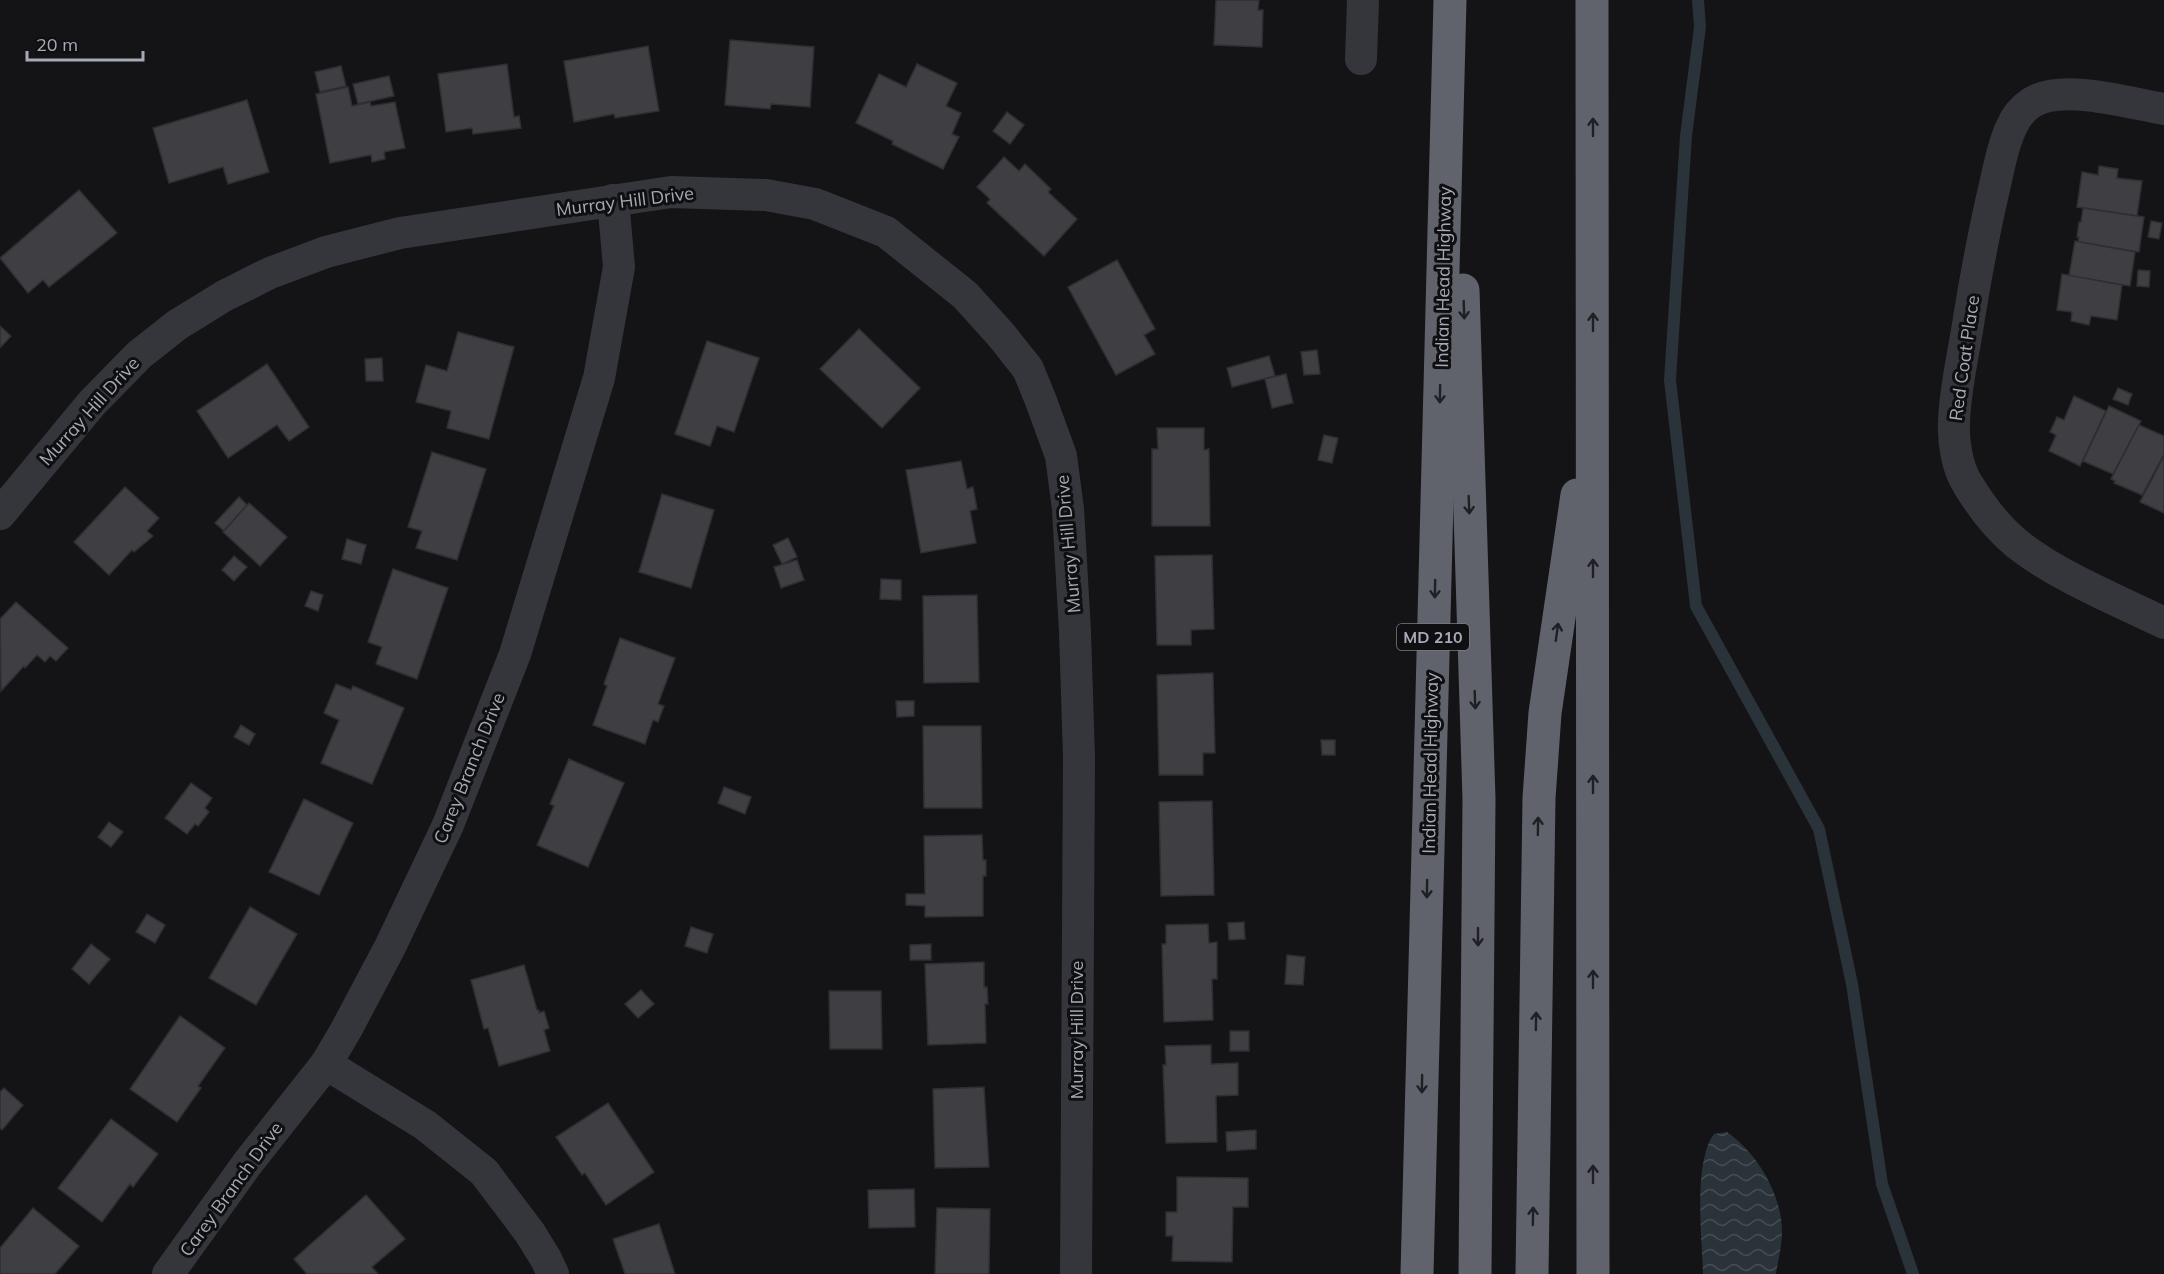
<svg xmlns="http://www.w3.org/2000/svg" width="2164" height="1274" font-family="Mulish,sans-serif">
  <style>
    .water { fill: url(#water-waves) }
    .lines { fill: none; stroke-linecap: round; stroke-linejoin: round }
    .stream { stroke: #2a323a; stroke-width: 12 }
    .building { fill: #3e3e43; stroke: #2f2e32; stroke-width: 1.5 }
    .street { stroke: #35363b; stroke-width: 32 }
    .highway { stroke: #61636c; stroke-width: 33 }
    .oneway { stroke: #1f2023 }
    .labels { text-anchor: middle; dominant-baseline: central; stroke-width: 6; stroke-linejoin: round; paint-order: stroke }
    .shield { fill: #0f0f11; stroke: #797b85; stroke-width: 1.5 }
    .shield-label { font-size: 16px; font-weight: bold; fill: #a6a9b7 }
    .street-label { font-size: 18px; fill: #a6a9b7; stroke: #0f0f11 }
  </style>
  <defs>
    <pattern id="water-waves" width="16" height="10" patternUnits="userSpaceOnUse" patternTransform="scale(1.5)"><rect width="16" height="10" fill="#2a323a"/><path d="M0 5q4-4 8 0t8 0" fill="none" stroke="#464d54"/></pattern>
  </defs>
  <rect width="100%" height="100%" fill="#141416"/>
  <path class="water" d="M 1727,1132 C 1757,1153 1782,1194 1782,1232 C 1782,1246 1778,1260 1776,1274 L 1703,1274 C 1702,1238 1693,1162 1714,1134 Z"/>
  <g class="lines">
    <path class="stream" d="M 1698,0 L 1700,27 L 1686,136 L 1670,380 L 1696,606 L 1819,829 L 1852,984 L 1882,1184 L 1913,1274"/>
  </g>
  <g class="building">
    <path d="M 1216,0 L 1259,0 L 1258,10 L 1263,10 L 1262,47 L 1214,45 Z"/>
    <path d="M 730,40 L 814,47 L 810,107 L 771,104 L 770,109 L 725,105 Z"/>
    <path d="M 648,46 L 659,111 L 615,118 L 614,114 L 574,122 L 564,61 Z"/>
    <path d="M 507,64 L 514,117 L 519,116 L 521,128 L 473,134 L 472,128 L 446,132 L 438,74 Z"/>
    <path d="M 917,64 L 957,83 L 946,106 L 961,113 L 952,134 L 959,137 L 943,169 L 892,144 L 893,141 L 856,123 L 879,74 L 906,87 Z"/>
    <path d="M 341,66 L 346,86 L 320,92 L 315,72 Z"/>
    <path d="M 389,76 L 394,96 L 358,104 L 353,84 Z"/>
    <path d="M 348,87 L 352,106 L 370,102 L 371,106 L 395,102 L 405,148 L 384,152 L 385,159 L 372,162 L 371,155 L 330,163 L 316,94 Z"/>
    <path d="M 247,100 L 269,172 L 228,184 L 223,167 L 169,183 L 153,128 Z"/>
    <path d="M 1007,112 L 1024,125 L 1010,144 L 993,131 Z"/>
    <path d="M 1004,157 L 1019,171 L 1025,164 L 1051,189 L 1048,192 L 1077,219 L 1044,256 L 987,203 L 990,199 L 977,187 Z"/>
    <path d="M 2099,166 L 2118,169 L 2117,178 L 2142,181 L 2137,216 L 2077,207 L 2082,172 L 2098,175 Z"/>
    <path d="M 79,190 L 117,233 L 49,287 L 43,280 L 28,293 L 0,258 Z"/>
    <path d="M 2083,208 L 2144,217 L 2139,252 L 2078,242 L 2079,237 L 2077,237 L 2079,222 L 2081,222 Z"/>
    <path d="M 2151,221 L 2162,223 L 2159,239 L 2148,237 Z"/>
    <path d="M 2075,241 L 2135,252 L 2130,286 L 2069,276 Z"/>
    <path d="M 1117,260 L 1155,329 L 1144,335 L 1155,354 L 1116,375 L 1068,287 Z"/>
    <path d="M 2138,270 L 2150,271 L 2149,287 L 2137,286 Z"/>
    <path d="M 2062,274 L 2122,285 L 2117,320 L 2091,316 L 2089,325 L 2071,321 L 2072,312 L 2057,310 Z"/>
    <path d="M 0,326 L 11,336 L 0,348 Z"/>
    <path d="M 859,329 L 920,388 L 882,428 L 820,369 Z"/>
    <path d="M 458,332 L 514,347 L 489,439 L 447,428 L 451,411 L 416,402 L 426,365 L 447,371 Z"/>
    <path d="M 707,341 L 759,358 L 734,432 L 717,426 L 710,446 L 675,434 Z"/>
    <path d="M 1317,350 L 1320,374 L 1304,375 L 1301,352 Z"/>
    <path d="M 1269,356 L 1275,376 L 1232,387 L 1227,368 Z"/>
    <path d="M 382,358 L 383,381 L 366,381 L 365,359 Z"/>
    <path d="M 267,364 L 309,427 L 289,441 L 277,425 L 228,458 L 197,411 Z"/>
    <path d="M 1286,374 L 1293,403 L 1272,408 L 1265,379 Z"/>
    <path d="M 2118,388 L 2132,394 L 2128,405 L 2113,399 Z"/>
    <path d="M 2074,396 L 2106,411 L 2080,466 L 2049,451 L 2056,435 L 2050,432 L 2057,417 L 2064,420 Z"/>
    <path d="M 2109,406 L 2141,421 L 2113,474 L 2083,461 Z"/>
    <path d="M 2139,425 L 2164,436 L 2164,454 L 2142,495 L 2114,483 L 2115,481 L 2111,479 Z"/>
    <path d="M 1157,428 L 1204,428 L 1204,450 L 1209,449 L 1210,526 L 1152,526 L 1152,449 L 1158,449 Z"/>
    <path d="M 1324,435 L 1338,438 L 1332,463 L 1318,460 Z"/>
    <path d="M 432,452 L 486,469 L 457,560 L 416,548 L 422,531 L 408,527 Z"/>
    <path d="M 2164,456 L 2164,513 L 2140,502 Z"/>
    <path d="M 961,461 L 967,489 L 973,487 L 977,509 L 970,511 L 976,543 L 921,553 L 906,470 Z"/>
    <path d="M 125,487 L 159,518 L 147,531 L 153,536 L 134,552 L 132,550 L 109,575 L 74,542 Z"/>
    <path d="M 662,494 L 714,510 L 691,588 L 639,572 Z"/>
    <path d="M 239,497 L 247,505 L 224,531 L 215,523 Z"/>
    <path d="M 249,503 L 287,537 L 260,566 L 223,532 Z"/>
    <path d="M 788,538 L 797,557 L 782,564 L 773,545 Z"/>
    <path d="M 347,539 L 366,545 L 361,564 L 342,559 Z"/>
    <path d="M 1212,555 L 1214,629 L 1191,630 L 1191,645 L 1157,645 L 1155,556 Z"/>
    <path d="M 234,556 L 247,567 L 234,581 L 222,570 Z"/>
    <path d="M 797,560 L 804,580 L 781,588 L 774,567 Z"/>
    <path d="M 393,569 L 448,588 L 417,679 L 376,664 L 382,647 L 368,642 Z"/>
    <path d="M 881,579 L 901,580 L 901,600 L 880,599 Z"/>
    <path d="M 311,591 L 323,595 L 318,611 L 305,606 Z"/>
    <path d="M 977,595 L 979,682 L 924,683 L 923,596 Z"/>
    <path d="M 16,602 L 68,648 L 56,661 L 50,656 L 45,662 L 37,655 L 25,668 L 24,666 L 1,691 L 0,619 Z"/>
    <path d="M 620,638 L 675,658 L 658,704 L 664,706 L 658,722 L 653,720 L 645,744 L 593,725 L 607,686 L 604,684 Z"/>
    <path d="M 1213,673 L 1215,753 L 1203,753 L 1203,775 L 1159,775 L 1157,675 Z"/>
    <path d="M 336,684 L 351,690 L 353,686 L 404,708 L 372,784 L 321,763 L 339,720 L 324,713 Z"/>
    <path d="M 896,701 L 914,701 L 914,716 L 897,717 Z"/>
    <path d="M 241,725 L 255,734 L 249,745 L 234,737 Z"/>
    <path d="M 923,726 L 981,726 L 982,808 L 924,808 Z"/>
    <path d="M 1321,740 L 1335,740 L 1335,755 L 1322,755 Z"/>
    <path d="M 569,759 L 624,783 L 588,867 L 537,845 L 554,806 L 550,804 Z"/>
    <path d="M 191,783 L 212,798 L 205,808 L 209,812 L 198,826 L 195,824 L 187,834 L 165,818 Z"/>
    <path d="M 724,787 L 751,797 L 745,814 L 718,803 Z"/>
    <path d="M 304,799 L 353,823 L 319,895 L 269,872 Z"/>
    <path d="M 1212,801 L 1214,895 L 1161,896 L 1159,802 Z"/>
    <path d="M 109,822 L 123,832 L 111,847 L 98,837 Z"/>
    <path d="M 982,835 L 983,860 L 986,860 L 986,876 L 983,876 L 983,916 L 925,917 L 925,906 L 906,905 L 906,894 L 925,894 L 924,836 Z"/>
    <path d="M 250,907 L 297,934 L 256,1005 L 209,978 Z"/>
    <path d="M 147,914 L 165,925 L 155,943 L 136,932 Z"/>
    <path d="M 1244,922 L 1245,939 L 1229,940 L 1228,923 Z"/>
    <path d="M 1208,924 L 1209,943 L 1217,942 L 1217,979 L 1212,979 L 1213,1020 L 1164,1022 L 1162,944 L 1166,944 L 1166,925 Z"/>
    <path d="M 691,927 L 713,934 L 707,953 L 685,946 Z"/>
    <path d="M 91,944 L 110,959 L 89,984 L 72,969 Z"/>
    <path d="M 931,944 L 931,960 L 910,960 L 910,945 Z"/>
    <path d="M 1287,955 L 1305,957 L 1303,985 L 1285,984 Z"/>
    <path d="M 984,962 L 984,987 L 987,987 L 988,1004 L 985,1004 L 986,1043 L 928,1045 L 925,964 Z"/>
    <path d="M 524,965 L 537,1010 L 539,1010 L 539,1013 L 544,1011 L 549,1028 L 544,1030 L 550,1051 L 499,1066 L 488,1028 L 484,1029 L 471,980 Z"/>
    <path d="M 641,990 L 654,1004 L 638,1018 L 625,1004 Z"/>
    <path d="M 829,991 L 881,991 L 882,1049 L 830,1049 Z"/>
    <path d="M 180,1016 L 225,1048 L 198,1086 L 201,1088 L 177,1122 L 130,1089 Z"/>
    <rect x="1230" y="1031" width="19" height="20"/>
    <path d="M 1211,1045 L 1211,1064 L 1238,1063 L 1238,1095 L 1216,1096 L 1217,1142 L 1166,1143 L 1163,1065 L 1166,1065 L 1165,1046 Z"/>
    <path d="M 984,1087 L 989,1167 L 935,1168 L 933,1089 Z"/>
    <path d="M 4,1088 L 23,1105 L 2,1130 L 0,1128 L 0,1092 Z"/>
    <path d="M 608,1103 L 654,1172 L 606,1205 L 585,1173 L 582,1175 L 556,1137 Z"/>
    <path d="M 111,1119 L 158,1154 L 133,1187 L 130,1184 L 102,1222 L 58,1188 Z"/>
    <path d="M 1256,1130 L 1256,1149 L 1227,1151 L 1226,1132 Z"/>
    <path d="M 1177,1177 L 1248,1178 L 1248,1207 L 1233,1207 L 1232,1262 L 1172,1261 L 1173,1236 L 1166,1236 L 1166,1212 L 1177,1212 Z"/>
    <path d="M 914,1189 L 915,1227 L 869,1228 L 868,1190 Z"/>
    <path d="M 366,1195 L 405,1239 L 372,1267 L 378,1274 L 307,1274 L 294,1259 Z"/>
    <path d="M 33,1208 L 79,1246 L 55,1274 L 0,1274 L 0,1248 Z"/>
    <path d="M 937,1208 L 990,1209 L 989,1274 L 935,1274 Z"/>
    <path d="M 659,1224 L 675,1274 L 625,1274 L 613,1239 Z"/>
  </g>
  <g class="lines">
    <g class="street">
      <path d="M 1361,59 L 1363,0"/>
      <path d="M 2164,109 C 2128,103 2061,83 2031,103 C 2022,109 2015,118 2011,128 C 2002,147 1999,168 1994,189 C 1984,232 1976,275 1969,318 C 1964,353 1955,387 1954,422 C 1953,441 1957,467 1967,483 C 1980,505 1997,527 2016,543 C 2057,576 2117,600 2164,623"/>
      <path d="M 0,514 L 92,403 L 139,355 L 177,325 L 224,296 L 270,273 L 326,252 L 400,233 L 671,192 L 766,195 L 815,204 L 886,232 L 965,295 L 1002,336 L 1028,369 L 1041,401 L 1061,456 L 1068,509 L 1075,632 L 1079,757 L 1076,1274"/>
      <path d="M 326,1064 L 425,1125 L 484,1172 L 530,1233 L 546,1259 L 553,1274"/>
      <path d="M 168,1274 L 247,1164 L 326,1064 L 346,1030 L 390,947 L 448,825 L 515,654 L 599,378 L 619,267 L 613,200"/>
    </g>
    <g class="highway">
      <path d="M 1592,0 L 1593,1274"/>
      <path d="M 1463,290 L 1479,799 L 1475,1274"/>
      <path d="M 1417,1274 L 1450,0"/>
      <path d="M 1532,1274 L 1539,798 L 1545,713 L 1577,495"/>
    </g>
  </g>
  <defs><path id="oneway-shaft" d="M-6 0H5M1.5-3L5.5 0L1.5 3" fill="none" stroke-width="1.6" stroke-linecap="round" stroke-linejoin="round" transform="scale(1.5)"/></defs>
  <g class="oneway">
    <use href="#oneway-shaft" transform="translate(1593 127) rotate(-90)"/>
    <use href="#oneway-shaft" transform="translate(1464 310) rotate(88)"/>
    <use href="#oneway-shaft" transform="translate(1593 322) rotate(-90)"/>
    <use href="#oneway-shaft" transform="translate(1440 394) rotate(91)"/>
    <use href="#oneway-shaft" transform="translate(1469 505) rotate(88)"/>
    <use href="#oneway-shaft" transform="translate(1593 568) rotate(-90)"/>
    <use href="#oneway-shaft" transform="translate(1435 589) rotate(91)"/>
    <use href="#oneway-shaft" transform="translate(1557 632) rotate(-82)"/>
    <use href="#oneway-shaft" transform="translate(1475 700) rotate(88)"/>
    <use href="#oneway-shaft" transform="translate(1593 784) rotate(-90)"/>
    <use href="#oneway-shaft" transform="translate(1538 826) rotate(-89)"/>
    <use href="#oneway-shaft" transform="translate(1427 889) rotate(91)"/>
    <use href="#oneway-shaft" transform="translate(1478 937) rotate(90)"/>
    <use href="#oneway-shaft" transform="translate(1593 979) rotate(-90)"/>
    <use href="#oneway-shaft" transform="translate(1536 1021) rotate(-89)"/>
    <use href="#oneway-shaft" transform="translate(1422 1084) rotate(91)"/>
    <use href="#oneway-shaft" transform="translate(1593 1174) rotate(-90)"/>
    <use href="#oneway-shaft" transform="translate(1533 1216) rotate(-89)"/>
  </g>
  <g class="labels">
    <rect class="shield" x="1397" y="624" width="72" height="26" rx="4.5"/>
    <g class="shield-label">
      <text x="1433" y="637">MD 210</text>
    </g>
    <g class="street-label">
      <text transform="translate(625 201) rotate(-7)">Murray Hill Drive</text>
      <text transform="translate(1443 277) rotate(-89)">Indian Head Highway</text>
      <text transform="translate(1964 358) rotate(-82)">Red Coat Place</text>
      <text transform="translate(89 411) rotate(-48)">Murray Hill Drive</text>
      <text transform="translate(1068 544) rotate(-95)">Murray Hill Drive</text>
      <text transform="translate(1430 763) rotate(-89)">Indian Head Highway</text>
      <text transform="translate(469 768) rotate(-68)">Carey Branch Drive</text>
      <text transform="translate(1076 1030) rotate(-90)">Murray Hill Drive</text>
      <text transform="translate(231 1189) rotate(-54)">Carey Branch Drive</text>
    </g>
  </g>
  <path d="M27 51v9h116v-9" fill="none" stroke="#a6a9b7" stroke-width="3"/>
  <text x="36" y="51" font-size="18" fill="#a6a9b7" stroke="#0f0f11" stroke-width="4.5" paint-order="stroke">20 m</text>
</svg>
